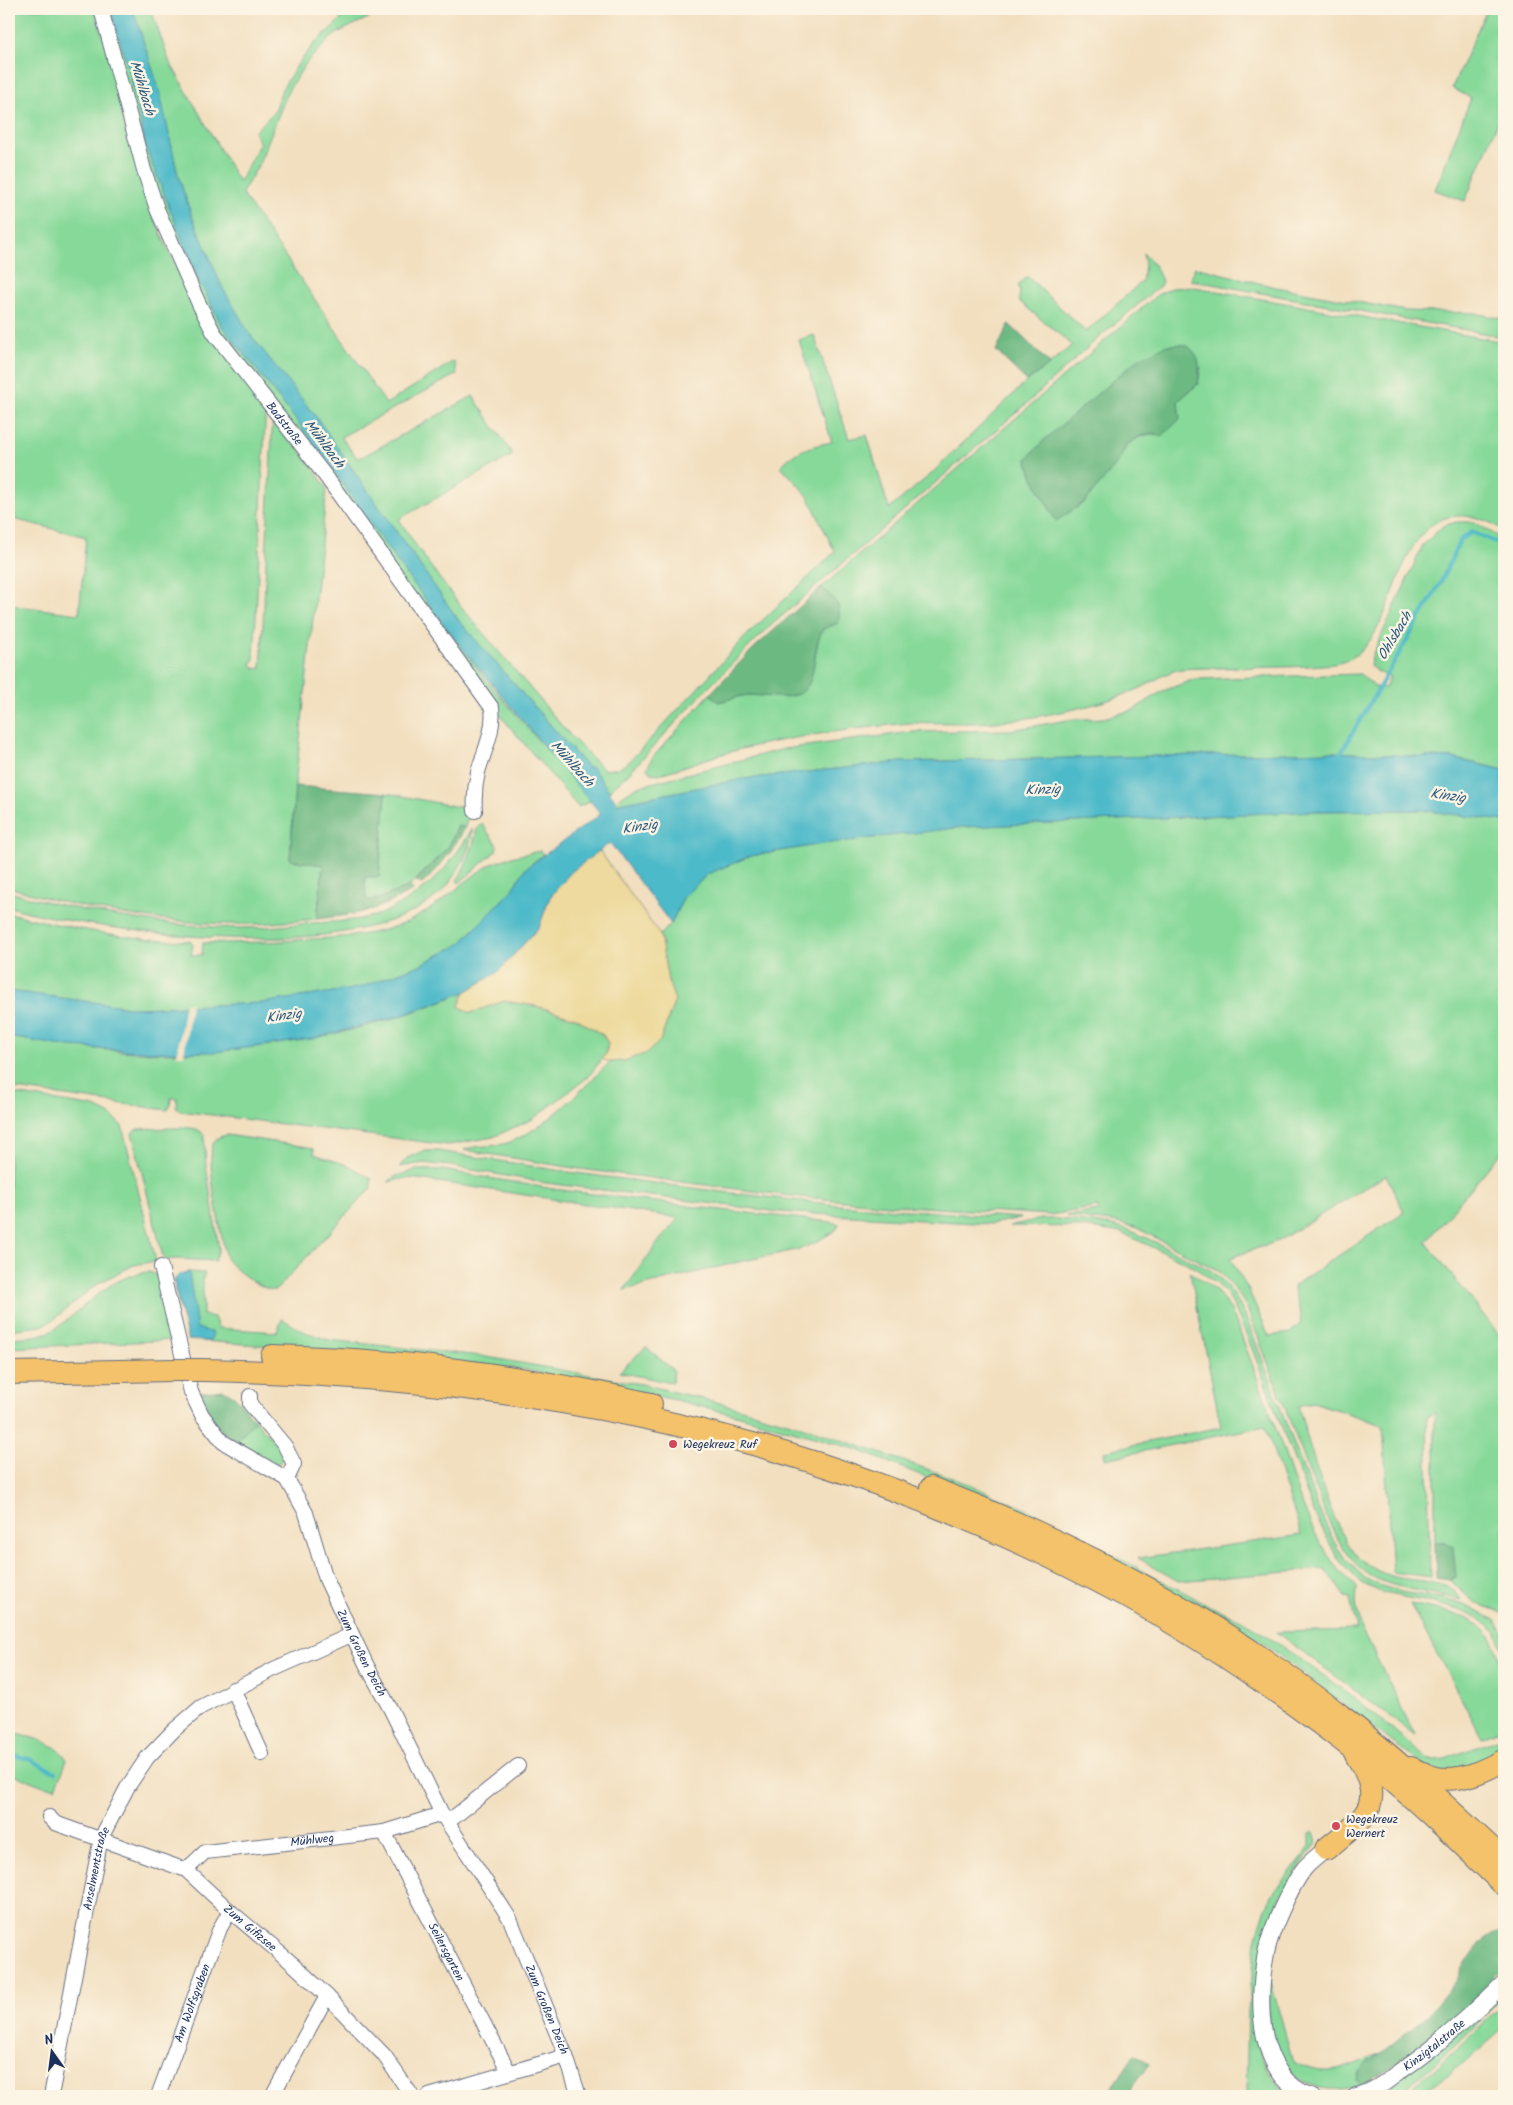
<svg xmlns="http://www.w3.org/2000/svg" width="1513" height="2105" font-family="Kalam,sans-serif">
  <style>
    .green { fill: #87d99a; stroke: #51847c; fill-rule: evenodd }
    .forest { fill: #6db982; stroke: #447470 }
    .sand { fill: #eeda9e; stroke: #84847e }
    .water { fill: #4ebac9; stroke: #347494 }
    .pier { fill: #f2dfc0 }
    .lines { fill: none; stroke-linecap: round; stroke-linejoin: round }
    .stream { stroke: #4ebac9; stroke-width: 4 }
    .minor-casing { stroke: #666d80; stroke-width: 16 }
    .tertiary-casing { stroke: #666d80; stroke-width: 18 }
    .trunk-casing { stroke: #666d80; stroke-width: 24 }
    .minor { stroke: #fff; stroke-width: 14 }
    .tertiary { stroke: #fff; stroke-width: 16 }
    .trunk { stroke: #f3c26a; stroke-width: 22 }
    .trunk-bridge-casing { stroke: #666d80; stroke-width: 24; stroke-linecap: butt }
    .trunk-bridge { stroke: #f3c26a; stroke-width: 22 }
    .poi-dot { fill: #d1495b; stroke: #fcf5e5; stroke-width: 2 }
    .labels { text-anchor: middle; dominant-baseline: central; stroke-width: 5; stroke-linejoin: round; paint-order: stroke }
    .street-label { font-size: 12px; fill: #1b2f5e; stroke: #fcf5e5 }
    .poi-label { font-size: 12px; fill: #1b2f5e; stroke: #fcf5e5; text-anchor: start }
    .water-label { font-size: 14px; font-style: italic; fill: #2a597e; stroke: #fcf5e5 }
  </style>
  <rect width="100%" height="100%" fill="#fcf5e5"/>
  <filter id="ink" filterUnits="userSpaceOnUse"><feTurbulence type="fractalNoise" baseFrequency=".02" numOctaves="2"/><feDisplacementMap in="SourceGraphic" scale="10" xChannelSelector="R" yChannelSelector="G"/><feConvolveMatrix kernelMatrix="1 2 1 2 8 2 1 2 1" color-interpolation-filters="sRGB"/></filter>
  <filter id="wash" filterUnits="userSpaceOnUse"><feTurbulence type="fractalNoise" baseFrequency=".0096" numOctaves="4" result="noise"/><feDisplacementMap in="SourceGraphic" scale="20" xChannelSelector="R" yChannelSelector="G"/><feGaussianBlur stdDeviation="1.12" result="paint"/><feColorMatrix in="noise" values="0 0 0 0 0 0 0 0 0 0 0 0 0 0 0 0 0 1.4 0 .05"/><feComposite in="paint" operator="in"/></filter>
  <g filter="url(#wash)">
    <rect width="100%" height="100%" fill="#f2dfc0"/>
    <g class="green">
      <path d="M 9,9 L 95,9 L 160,232 L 203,323 L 266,403 L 254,659 L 251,665 L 256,669 L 261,668 L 273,412 L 327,488 L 295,786 L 290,859 L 323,865 L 317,919 C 296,921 276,923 256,924 C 180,926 82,911 9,887 L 9,605 L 79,614 L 86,537 L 9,518 Z"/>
      <path d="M 104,9 L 110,9 L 131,76 L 146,148 L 196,275 L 222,326 L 314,443 L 396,560 L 487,681 L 591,801 L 578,807 L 504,720 L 221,334 C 161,235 135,119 104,9 Z"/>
      <path d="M 133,9 L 151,9 L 169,61 L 239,182 L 260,143 L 254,132 L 275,111 L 282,89 L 298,64 L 315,43 L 352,9 L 387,9 L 343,30 L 332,37 L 307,62 L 289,89 L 259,164 L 242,193 L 386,404 L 454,361 L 457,374 L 341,437 L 358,459 L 473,396 L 513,455 L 399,519 C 435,578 480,630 525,682 C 551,712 575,744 605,770 L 619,768 L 629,762 L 747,635 L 835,552 L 808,496 L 781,466 C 795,450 812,446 832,442 L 799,340 L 814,335 L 849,439 L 867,435 L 889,509 L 930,475 L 1027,381 L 1050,364 L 1072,345 L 1019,301 L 1020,289 L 1018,286 L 1027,276 L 1086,332 L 1142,281 L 1145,265 L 1143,253 L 1155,266 L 1162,281 L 1160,286 L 1097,339 L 1025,405 L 768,628 L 702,694 L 628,774 L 609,791 L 592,768 L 588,768 L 459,621 L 316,417 L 249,333 L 222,287 L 191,214 L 178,175 Z"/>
      <path d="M 1487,9 L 1504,9 L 1504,108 L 1465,201 L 1435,190 L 1471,98 L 1452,88 Z"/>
      <path d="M 1195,267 L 1271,286 L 1406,311 L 1474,313 L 1504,319 L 1504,337 L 1190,280 Z"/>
      <path d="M 1194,287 L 1504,342 L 1504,531 C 1489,520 1474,515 1456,516 C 1386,522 1402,656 1333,664 C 1295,668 1256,667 1219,668 C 1206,668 1193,668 1181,669 C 1164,672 1150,685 1134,691 C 1109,701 1082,708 1056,713 C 1036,717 1015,720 995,722 C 960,725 925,720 890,725 C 834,731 777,739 722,754 C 701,760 680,769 659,774 L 651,773 L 647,769 L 652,758 L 710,694 L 718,702 L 746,695 L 769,696 L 810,681 L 819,636 L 823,629 L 838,623 L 839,607 L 822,587 L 1157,295 L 1171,288 ZM 1201,367 L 1198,384 L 1177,401 L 1162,436 C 1148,431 1139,437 1127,445 Z"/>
      <path d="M 1456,522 L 1474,522 L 1504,540 L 1504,770 L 1452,758 L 1331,752 L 901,762 L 743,779 L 614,804 L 622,796 L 636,787 L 784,749 L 912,732 L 1011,730 L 1068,720 L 1103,718 L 1133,710 L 1163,691 L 1195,679 L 1360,674 L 1375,687 L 1385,688 L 1390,677 L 1378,672 L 1370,666 L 1372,656 L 1423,545 L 1443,526 Z"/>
      <path d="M 386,793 L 469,809 L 465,828 L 458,826 L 449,846 L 410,886 L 379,899 L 366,901 L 365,876 L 379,877 Z"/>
      <path d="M 1421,810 L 1504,821 L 1504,1149 L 1426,1242 L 1504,1341 L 1504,1613 L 1475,1603 L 1449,1580 L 1456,1577 L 1445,1542 L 1435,1542 L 1435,1413 L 1427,1416 L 1430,1577 L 1392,1572 L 1383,1425 L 1313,1402 L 1298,1406 C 1312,1450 1328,1523 1358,1557 C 1365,1565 1381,1573 1391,1576 C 1410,1582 1451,1578 1461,1600 C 1386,1581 1360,1593 1325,1513 L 1247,1308 C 1238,1293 1230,1281 1217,1270 L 1135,1227 L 1118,1223 L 1066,1216 L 1099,1211 L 1098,1207 L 1050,1215 L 889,1205 L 792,1196 L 580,1169 L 464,1150 C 477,1144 495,1148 510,1142 C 549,1126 580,1091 610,1062 L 624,1061 L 660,1041 L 675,1000 L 668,981 L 660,935 L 671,924 L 684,896 L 708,874 L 750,856 L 822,844 L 963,827 L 1314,811 ZM 1386,1175 L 1404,1212 L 1293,1286 L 1299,1308 L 1301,1323 L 1290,1333 L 1269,1336 L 1249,1291 L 1230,1258 L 1278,1241 Z"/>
      <path d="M 482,824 L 497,845 L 496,851 L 459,883 L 457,881 C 467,863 473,848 477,828 Z"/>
      <path d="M 472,829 C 471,845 465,858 457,871 C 451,880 446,889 438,895 C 354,967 109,934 9,907 L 9,892 C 86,913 164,927 244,928 C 266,928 289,925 312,923 C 333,922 363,921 383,913 C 426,893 449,869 472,829 Z"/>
      <path d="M 541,851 L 544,854 L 526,868 L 511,891 L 460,944 L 420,965 L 359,988 L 262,1003 L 137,1008 L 9,991 L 9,913 C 68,928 129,940 190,941 L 193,945 L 191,955 L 202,955 L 203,943 C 240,943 276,942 313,939 C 346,937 382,935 413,919 C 442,905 463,880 490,865 C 506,857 524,854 541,851 Z"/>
      <path d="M 465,992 L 459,1006 L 470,1013 L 504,1001 L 536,1006 L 576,1018 L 603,1035 L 608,1043 L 606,1054 L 588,1077 L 533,1119 L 493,1137 L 448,1145 L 180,1111 L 176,1107 L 177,1098 L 171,1098 L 170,1106 L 167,1110 L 9,1088 L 9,1037 C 76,1048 147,1057 216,1051 C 278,1046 342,1035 401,1016 C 423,1009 444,1000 465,992 Z"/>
      <path d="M 9,1093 L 95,1107 L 111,1115 L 122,1126 L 156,1261 L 134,1265 L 97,1284 L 53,1320 L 42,1326 L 9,1330 Z"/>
      <path d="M 176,1128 C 186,1128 198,1126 204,1135 L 206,1165 L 219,1249 L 215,1261 L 176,1259 L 166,1260 L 163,1257 L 132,1133 L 137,1129 Z"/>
      <path d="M 227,1135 L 308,1147 L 314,1149 L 314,1154 L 350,1166 L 371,1178 L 371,1188 L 276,1290 C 265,1292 231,1268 226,1258 C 222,1237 204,1158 214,1142 C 217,1137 222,1136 227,1135 Z"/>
      <path d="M 424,1151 L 438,1151 L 568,1172 L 723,1192 L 837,1205 L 1021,1218 L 991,1224 L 780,1212 L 546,1183 L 451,1166 L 423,1163 L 399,1167 L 407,1158 Z"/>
      <path d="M 416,1170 L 442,1170 L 553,1189 L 712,1209 L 831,1222 L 839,1224 L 836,1230 L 813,1244 L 796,1250 L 743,1261 L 624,1290 L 660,1240 L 679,1218 L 418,1179 L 406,1178 L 388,1182 L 396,1176 Z"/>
      <path d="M 1040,1219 L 1057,1219 L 1108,1225 L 1129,1230 L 1155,1242 L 1210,1270 L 1222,1280 L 1236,1298 L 1248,1322 L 1318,1508 L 1334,1542 L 1345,1559 L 1366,1579 L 1379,1585 L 1401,1592 L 1441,1598 L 1464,1605 L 1495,1620 L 1504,1634 L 1504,1651 L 1496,1632 L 1480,1619 L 1459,1610 L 1434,1603 L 1383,1593 L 1361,1583 L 1338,1559 L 1315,1515 L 1251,1346 L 1236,1311 L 1228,1295 L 1214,1281 L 1189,1264 L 1122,1233 L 1083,1227 L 1009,1226 Z"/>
      <path d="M 149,1272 L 157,1275 L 174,1340 L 9,1348 L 9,1338 C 22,1337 35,1337 47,1333 C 57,1329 65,1322 73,1315 C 96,1296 118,1274 149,1272 Z"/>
      <path d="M 189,1272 L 205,1273 L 203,1278 L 203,1315 L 214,1317 L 218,1328 L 277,1332 L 282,1319 L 305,1332 L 329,1340 L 481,1356 L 641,1384 L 720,1403 L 798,1425 L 953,1478 L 1022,1507 L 1212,1607 C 1241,1617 1266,1635 1291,1653 C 1339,1685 1383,1721 1427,1758 L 1435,1760 L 1445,1759 L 1504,1737 L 1504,1754 L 1471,1772 L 1436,1773 L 1405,1752 L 1258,1639 L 1231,1623 L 1209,1613 L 981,1499 L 855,1449 L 744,1417 L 671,1399 L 521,1369 L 271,1346 L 188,1340 L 175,1289 L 175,1279 L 180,1274 Z"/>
      <path d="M 1190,1272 L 1215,1289 L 1231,1310 C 1248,1351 1262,1391 1277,1432 C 1295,1482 1313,1555 1357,1586 L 1356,1604 L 1361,1627 L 1415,1735 L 1276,1632 L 1357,1630 L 1350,1598 L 1345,1597 L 1325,1569 L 1178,1581 L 1138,1558 L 1302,1535 L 1265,1426 L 1105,1459 L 1104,1451 L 1221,1427 Z"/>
      <path d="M 646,1347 L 674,1371 L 672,1383 L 619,1372 Z"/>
      <path d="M 255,1420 L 283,1452 L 281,1461 L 279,1463 L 274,1463 L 236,1441 Z"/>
      <path d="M 1410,1604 C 1433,1609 1461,1612 1480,1626 C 1508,1646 1504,1698 1504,1728 L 1482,1737 Z"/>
      <path d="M 9,1732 C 28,1737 57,1741 67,1760 L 56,1788 L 44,1786 L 9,1773 Z"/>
      <path d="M 1314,1832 L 1317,1843 L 1315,1846 L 1302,1862 L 1278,1900 L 1256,2027 L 1261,2057 L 1269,2072 L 1281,2087 L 1283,2096 L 1246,2096 L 1248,2012 L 1256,1940 L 1266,1908 L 1276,1889 L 1305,1854 L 1310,1846 L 1310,1834 Z"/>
      <path d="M 1270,1979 L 1293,2062 C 1328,2080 1347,2068 1380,2053 L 1366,2064 L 1357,2081 L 1361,2085 C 1304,2102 1270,2065 1268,2010 C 1268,2000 1270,1989 1270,1979 Z"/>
      <path d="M 1504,1994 L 1469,2032 L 1422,2075 L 1393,2096 L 1376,2096 Z"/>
      <path d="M 1504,2003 L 1504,2028 L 1470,2058 L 1418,2096 L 1402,2096 L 1452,2054 Z"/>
    </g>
    <g class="forest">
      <path d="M 1009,324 L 1050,364 L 1027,381 L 996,351 Z"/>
      <path d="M 1167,345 C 1172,345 1180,344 1184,345 C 1202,352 1200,370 1198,384 L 1178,401 L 1180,419 L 1162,436 L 1153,433 L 1140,436 L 1127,445 L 1116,465 L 1085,502 L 1056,521 L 1033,478 L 1027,459 L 1042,442 L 1138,359 Z"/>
      <path d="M 822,587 C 834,600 843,605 838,623 L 823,629 C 814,645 816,664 810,681 C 802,705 767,695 748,695 C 738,696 728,700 718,702 L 710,694 L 752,650 Z"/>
      <path d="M 295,786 L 386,793 L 379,877 L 365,877 L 366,900 L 379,899 L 410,886 L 413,890 C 376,912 358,914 317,919 L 323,865 L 290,860 Z"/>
      <path d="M 458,826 L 465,828 C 452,850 441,867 422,884 L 416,881 L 449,846 Z"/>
      <path d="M 224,1390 L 235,1397 L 255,1420 L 236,1441 C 217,1431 206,1414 200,1394 L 201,1392 Z"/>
      <path d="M 1435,1542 L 1445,1542 L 1453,1547 L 1456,1577 L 1449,1580 L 1436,1578 Z"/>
      <path d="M 1504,1930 L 1504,1968 L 1465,2008 L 1403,2060 L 1361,2085 L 1357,2081 L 1358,2074 L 1366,2064 L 1391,2046 L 1430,2012 L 1457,1980 L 1468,1960 L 1479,1944 L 1493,1934 Z"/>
      <path d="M 1135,2054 L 1150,2064 L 1125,2096 L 1107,2096 Z"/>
    </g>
    <path class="sand" d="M 599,850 L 660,935 L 668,981 L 675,1000 L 660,1041 L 647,1053 L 624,1061 L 610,1062 L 602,1059 L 606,1054 L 608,1043 L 603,1035 L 576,1018 L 536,1006 L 504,1001 L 470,1013 L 459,1006 L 465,992 L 498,972 L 539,927 L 550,897 L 571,872 Z"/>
    <g class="water">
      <path d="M 110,9 L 133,9 L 159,89 L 178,175 L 191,214 L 222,287 L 249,333 L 316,417 L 459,621 L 588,768 L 592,767 L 616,801 L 615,804 L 743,779 L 901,762 L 1331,752 L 1452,758 L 1504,770 L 1504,821 L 1421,810 L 1314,811 L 963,827 L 822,844 L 750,856 L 708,874 L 684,896 L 671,924 L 610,843 L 571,872 L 550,897 L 539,927 L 498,972 L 465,992 L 400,1016 L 312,1039 L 215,1052 L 159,1052 L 69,1047 L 9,1037 L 9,991 L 137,1008 L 262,1003 L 359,988 L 420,965 L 460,944 L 511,891 L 526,868 L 601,814 L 457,642 L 396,560 L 314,443 L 222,326 L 196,275 L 146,148 L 131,76 Z"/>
      <path d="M 189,1272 L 197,1328 L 213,1333 L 210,1341 L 188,1340 L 175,1289 L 175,1279 L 180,1274 Z"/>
    </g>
    <path class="pier" d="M 185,1003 L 191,1003 L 184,1055 L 176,1055 L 177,1054 Z"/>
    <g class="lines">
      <g class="stream">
        <path d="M 1339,756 L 1441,582 L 1460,540 L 1472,532 L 1504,546"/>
        <path d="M 9,1754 L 29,1759 L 55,1772"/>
      </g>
    </g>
  </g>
  <g filter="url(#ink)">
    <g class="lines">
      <g class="minor-casing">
        <g id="minor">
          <path id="s1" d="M 101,9 L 144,170 L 157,209 L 199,304 L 214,333 L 327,478 L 492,708 C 495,730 484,751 478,772 C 475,785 474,798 475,811"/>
          <path id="s2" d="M 161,1267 L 191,1392 L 202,1415 L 223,1442 L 287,1479 L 306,1513 L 326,1579 L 366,1664 L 391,1710 L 442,1814 L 510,1919 L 566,2056 L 579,2096"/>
          <path d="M 250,1396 L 250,1404 L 285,1446 L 294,1464 L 287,1479"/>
          <path d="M 233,1689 L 262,1754"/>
          <path id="s3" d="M 49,1817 L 55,1823 L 186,1870 L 230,1911 L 293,1964 L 327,1996 L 384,2055 L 412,2096"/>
          <path d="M 448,1822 L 518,1766"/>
          <path id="s4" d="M 384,1832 L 509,2072"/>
          <path id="s5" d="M 186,1870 L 205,1852 L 384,1832 L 442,1814"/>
          <path id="s6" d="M 51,2096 L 101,1838 L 127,1788 L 147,1758 L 174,1730 L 201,1707 L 274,1669 L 351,1635"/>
          <path id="s7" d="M 158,2096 L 220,1928 L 230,1911"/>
          <path d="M 272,2096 L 327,1996"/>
          <path d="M 429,2096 L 566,2056"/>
        </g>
      </g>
      <g class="tertiary-casing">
        <g id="tertiary">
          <path d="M 1311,2096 C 1256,2076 1257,2001 1266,1953 C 1271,1929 1289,1890 1303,1870 C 1309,1862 1318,1856 1326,1849"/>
          <path id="s8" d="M 1356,2096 C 1372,2093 1386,2082 1399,2072 C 1437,2046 1472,2015 1504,1983"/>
        </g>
      </g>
      <g class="trunk-casing">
        <g id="trunk">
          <path d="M 272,1356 C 402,1359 525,1376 651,1404"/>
          <path d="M 203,1370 C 388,1374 574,1394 753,1444 C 882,1480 1008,1532 1126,1596 C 1204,1639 1278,1691 1348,1745 C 1404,1787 1454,1836 1504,1885"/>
          <path d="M 9,1373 L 175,1370"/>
          <path d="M 931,1488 C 1080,1545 1223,1622 1349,1722 C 1403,1765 1453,1813 1504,1860"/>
          <path d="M 1411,1768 C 1419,1771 1429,1777 1437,1778 C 1461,1782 1484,1771 1504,1760"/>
          <path d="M 1326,1849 C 1364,1818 1389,1806 1356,1755"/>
        </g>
      </g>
      <use href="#minor" class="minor"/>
      <use href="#tertiary" class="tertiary"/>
      <use href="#trunk" class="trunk"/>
      <g class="trunk-bridge-casing">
        <path id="trunk-bridge" d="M 175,1370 L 203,1370"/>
      </g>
      <use href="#trunk-bridge" class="trunk-bridge"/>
    </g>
  </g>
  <g class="poi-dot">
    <circle cx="673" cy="1444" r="5"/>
    <circle cx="1336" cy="1826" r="5"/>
  </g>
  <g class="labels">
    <g class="street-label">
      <text stroke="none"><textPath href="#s1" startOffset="459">Badstraße</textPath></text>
      <text stroke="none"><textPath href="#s2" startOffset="452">Zum Großen Deich</textPath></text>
      <text stroke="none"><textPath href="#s5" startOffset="134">Mühlweg</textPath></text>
      <text stroke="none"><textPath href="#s6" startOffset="232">Anselmentstraße</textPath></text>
      <text stroke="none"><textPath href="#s3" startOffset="234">Zum Gifizsee</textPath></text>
      <text stroke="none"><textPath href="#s4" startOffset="135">Seilersgarten</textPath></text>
      <text stroke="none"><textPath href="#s7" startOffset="99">Am Wolfsgraben</textPath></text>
      <text stroke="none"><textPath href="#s2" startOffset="855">Zum Großen Deich</textPath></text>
      <text stroke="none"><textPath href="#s8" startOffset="94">Kinzigtalstraße</textPath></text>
    </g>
    <g class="poi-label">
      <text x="683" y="1444">Wegekreuz Ruf</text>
      <text x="1346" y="1819">Wegekreuz<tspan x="1346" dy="14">Wernert</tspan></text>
    </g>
    <g class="water-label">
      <text transform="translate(142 88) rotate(73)">Mühlbach</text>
      <text transform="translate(324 444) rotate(53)">Mühlbach</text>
      <text transform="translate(1395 636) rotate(-59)">Ohlsbach</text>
      <text transform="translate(572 764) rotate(48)">Mühlbach</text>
      <text transform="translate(1043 790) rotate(-2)">Kinzig</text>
      <text transform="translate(1448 796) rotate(8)">Kinzig</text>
      <text transform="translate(640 827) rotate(-8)">Kinzig</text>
      <text transform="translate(284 1016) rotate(-8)">Kinzig</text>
    </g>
  </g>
  <rect width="1513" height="2105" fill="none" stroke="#fcf5e5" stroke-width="30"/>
  <g transform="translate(52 2052) rotate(346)" stroke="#fcf5e5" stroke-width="4" paint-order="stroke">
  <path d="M0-4L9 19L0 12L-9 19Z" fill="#1b2f5e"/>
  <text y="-8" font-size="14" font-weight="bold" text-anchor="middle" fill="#1b2f5e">N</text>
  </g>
</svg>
